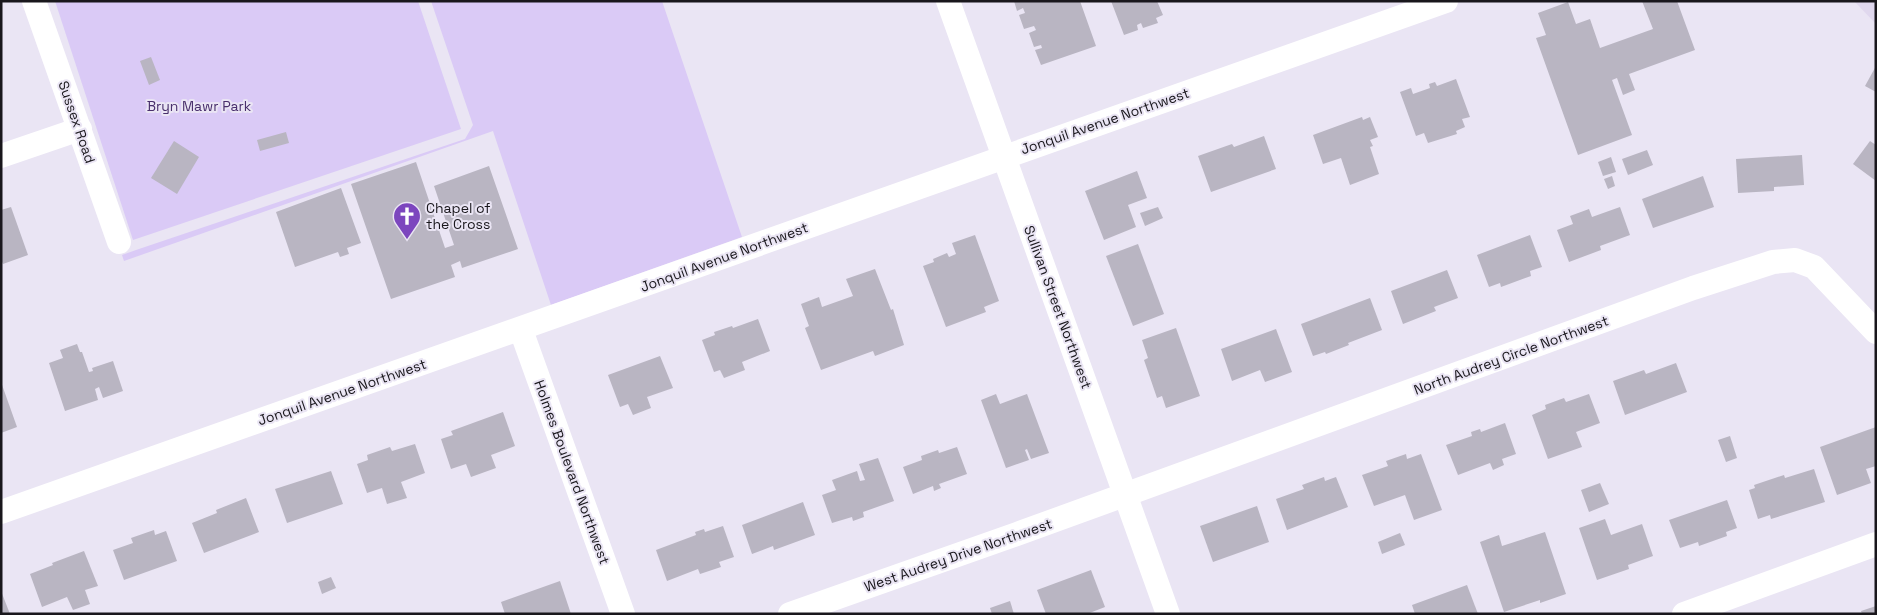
<svg xmlns="http://www.w3.org/2000/svg" width="1877" height="615" font-family="'Space Grotesk',sans-serif">
  <style>
    .built { fill: #e0d8ee }
    .green { fill: #dacaf6 }
    .building { fill: #b9b5c2 }
    .lines { fill: none; stroke-linecap: round; stroke-linejoin: round }
    .minor { stroke: #fff; stroke-width: 24 }
    .labels { text-anchor: middle; dominant-baseline: central; stroke-width: 4; stroke-linejoin: round; paint-order: stroke }
    .park-label { font-size: 14px; fill: #492f6c; stroke: #eae5f4 }
    .street-label { font-size: 14px; fill: #19171c; stroke: #eae5f4 }
    .poi-label { font-size: 14px; fill: #19171c; stroke: #eae5f4; text-anchor: start }
  </style>
  <rect width="100%" height="100%" fill="#eae5f4"/>
  <path class="built" d="M 1854,1 L 1876,1 L 1876,24 Z"/>
  <g class="green">
    <path d="M 55,1 L 418,1 L 461,129 L 133,240 Z"/>
    <path d="M 431,1 L 662,1 L 742,237 L 551,305 L 493,131 L 124,261 L 122,255 L 136,250 L 465,139 L 473,125 Z"/>
  </g>
  <g class="building">
    <path d="M 1014,1 L 1080,1 L 1096,46 L 1041,65 L 1035,50 L 1042,48 L 1041,45 L 1034,47 L 1029,33 L 1036,30 L 1034,26 L 1024,29 L 1019,15 L 1025,13 L 1023,8 L 1017,11 Z"/>
    <path d="M 1111,1 L 1157,1 L 1163,15 L 1156,18 L 1158,23 L 1143,28 L 1141,23 L 1137,25 L 1138,30 L 1124,35 Z"/>
    <path d="M 1642,1 L 1677,1 L 1695,50 L 1629,74 L 1635,90 L 1623,95 L 1617,78 L 1612,80 L 1632,135 L 1578,155 L 1536,38 L 1546,35 L 1538,13 L 1568,2 L 1576,24 L 1590,19 L 1600,48 L 1653,29 Z"/>
    <path d="M 151,57 L 160,80 L 149,85 L 140,61 Z"/>
    <path d="M 1876,66 L 1876,92 L 1865,86 Z"/>
    <path d="M 1456,79 L 1470,117 L 1462,119 L 1465,127 L 1456,131 L 1457,134 L 1428,143 L 1424,133 L 1416,136 L 1400,92 L 1411,88 L 1413,94 L 1430,88 L 1429,84 L 1435,82 L 1437,86 Z"/>
    <path d="M 1362,117 L 1363,120 L 1370,117 L 1378,137 L 1370,140 L 1373,146 L 1370,147 L 1379,174 L 1350,185 L 1341,158 L 1323,164 L 1313,135 Z"/>
    <path d="M 286,132 L 289,143 L 260,151 L 257,140 Z"/>
    <path d="M 1264,136 L 1276,169 L 1211,192 L 1198,156 L 1232,144 L 1234,147 Z"/>
    <path d="M 174,141 L 199,157 L 177,194 L 151,178 Z"/>
    <path d="M 1870,141 L 1876,145 L 1876,181 L 1853,164 Z"/>
    <path d="M 1647,150 L 1653,165 L 1628,175 L 1622,159 Z"/>
    <path d="M 1802,155 L 1804,185 L 1774,187 L 1774,191 L 1738,193 L 1736,159 Z"/>
    <path d="M 1611,157 L 1616,172 L 1603,176 L 1598,162 Z"/>
    <path d="M 416,162 L 445,248 L 454,245 L 434,186 L 489,166 L 518,249 L 462,268 L 460,261 L 451,265 L 455,277 L 391,299 L 351,184 Z"/>
    <path d="M 1137,171 L 1147,198 L 1128,205 L 1136,227 L 1104,240 L 1085,191 Z"/>
    <path d="M 1612,176 L 1615,186 L 1608,189 L 1604,179 Z"/>
    <path d="M 1703,176 L 1714,207 L 1653,228 L 1642,199 Z"/>
    <path d="M 341,188 L 361,243 L 347,248 L 349,254 L 340,257 L 338,252 L 295,267 L 276,212 Z"/>
    <path d="M 11,207 L 28,255 L 3,264 L 1,260 L 1,210 Z"/>
    <path d="M 1158,207 L 1163,218 L 1145,226 L 1140,213 Z"/>
    <path d="M 1620,207 L 1630,235 L 1600,246 L 1601,250 L 1569,262 L 1557,230 L 1573,224 L 1570,216 L 1589,209 L 1592,217 Z"/>
    <path d="M 975,235 L 999,301 L 984,307 L 986,312 L 946,327 L 923,266 L 934,262 L 933,259 L 947,253 L 949,257 L 956,254 L 952,243 Z"/>
    <path d="M 1530,235 L 1542,267 L 1530,271 L 1531,276 L 1501,287 L 1500,283 L 1489,287 L 1477,255 Z"/>
    <path d="M 1138,244 L 1164,314 L 1133,326 L 1106,256 Z"/>
    <path d="M 875,269 L 891,310 L 893,309 L 904,345 L 875,356 L 873,351 L 821,370 L 805,328 L 809,326 L 801,304 L 819,297 L 822,307 L 853,296 L 846,279 Z"/>
    <path d="M 1447,270 L 1458,298 L 1434,307 L 1436,311 L 1403,324 L 1391,291 Z"/>
    <path d="M 1370,298 L 1382,330 L 1348,343 L 1349,345 L 1326,354 L 1325,352 L 1313,356 L 1301,324 Z"/>
    <path d="M 758,319 L 770,351 L 742,362 L 745,370 L 724,378 L 720,370 L 714,372 L 702,340 L 715,335 L 714,332 L 732,326 L 733,328 Z"/>
    <path d="M 1176,328 L 1200,396 L 1166,408 L 1162,396 L 1157,398 L 1144,360 L 1148,358 L 1142,340 Z"/>
    <path d="M 1276,329 L 1292,372 L 1265,382 L 1260,370 L 1232,381 L 1221,349 Z"/>
    <path d="M 77,344 L 80,352 L 82,352 L 89,372 L 93,371 L 92,368 L 113,361 L 123,391 L 103,398 L 99,387 L 95,389 L 98,400 L 65,411 L 49,363 L 63,358 L 60,350 Z"/>
    <path d="M 660,356 L 673,388 L 647,397 L 651,408 L 633,415 L 628,404 L 620,407 L 608,375 Z"/>
    <path d="M 1676,363 L 1687,392 L 1625,415 L 1613,381 L 1644,370 L 1646,374 Z"/>
    <path d="M 1,382 L 17,427 L 1,433 Z"/>
    <path d="M 996,394 L 1000,404 L 1027,394 L 1049,453 L 1031,459 L 1027,449 L 1025,450 L 1029,460 L 1006,468 L 981,400 Z"/>
    <path d="M 1589,394 L 1600,423 L 1576,432 L 1582,447 L 1548,459 L 1532,415 L 1546,409 L 1545,405 L 1564,398 L 1566,402 Z"/>
    <path d="M 503,412 L 515,446 L 491,455 L 496,468 L 471,477 L 466,464 L 451,469 L 441,439 L 453,435 L 451,431 Z"/>
    <path d="M 1505,423 L 1516,454 L 1502,459 L 1504,465 L 1493,470 L 1490,463 L 1458,475 L 1446,445 L 1472,436 L 1471,432 L 1480,429 L 1481,432 Z"/>
    <path d="M 1876,427 L 1876,466 L 1866,469 L 1871,483 L 1837,495 L 1820,447 Z"/>
    <path d="M 1730,436 L 1737,458 L 1726,462 L 1718,440 Z"/>
    <path d="M 415,444 L 425,473 L 401,482 L 407,498 L 387,504 L 382,488 L 367,493 L 357,464 L 368,460 L 367,455 L 390,447 L 392,451 Z"/>
    <path d="M 957,447 L 967,474 L 939,484 L 941,488 L 934,491 L 933,486 L 913,494 L 903,467 L 922,460 L 921,456 L 938,450 L 939,453 Z"/>
    <path d="M 1406,454 L 1407,459 L 1421,454 L 1442,510 L 1414,520 L 1405,495 L 1374,506 L 1362,475 L 1388,466 L 1386,461 Z"/>
    <path d="M 878,458 L 894,501 L 863,512 L 864,517 L 853,521 L 852,517 L 832,523 L 822,495 L 836,490 L 832,480 L 857,471 L 860,481 L 865,480 L 859,464 Z"/>
    <path d="M 1814,469 L 1825,502 L 1771,519 L 1770,515 L 1758,519 L 1749,490 L 1755,488 L 1754,485 L 1784,475 L 1785,478 Z"/>
    <path d="M 331,471 L 343,504 L 287,523 L 275,489 Z"/>
    <path d="M 1324,477 L 1325,481 L 1336,477 L 1348,507 L 1287,530 L 1276,499 L 1304,489 L 1302,485 Z"/>
    <path d="M 1600,483 L 1609,504 L 1589,512 L 1581,490 Z"/>
    <path d="M 246,498 L 259,532 L 204,553 L 192,523 L 217,513 L 216,510 Z"/>
    <path d="M 1727,500 L 1737,528 L 1726,532 L 1727,536 L 1699,546 L 1698,542 L 1680,548 L 1669,520 Z"/>
    <path d="M 803,502 L 815,535 L 774,550 L 773,546 L 752,554 L 742,525 Z"/>
    <path d="M 1257,506 L 1269,542 L 1213,562 L 1200,526 Z"/>
    <path d="M 1605,519 L 1611,535 L 1642,524 L 1653,556 L 1628,565 L 1629,569 L 1597,580 L 1579,528 Z"/>
    <path d="M 723,526 L 734,557 L 719,562 L 721,567 L 700,574 L 698,569 L 667,581 L 656,550 L 696,535 L 695,532 L 704,529 L 705,532 Z"/>
    <path d="M 154,530 L 155,535 L 166,531 L 177,561 L 124,580 L 113,550 L 133,543 L 131,538 Z"/>
    <path d="M 1545,532 L 1566,594 L 1540,603 L 1540,600 L 1504,612 L 1480,542 L 1499,535 L 1502,546 Z"/>
    <path d="M 1400,533 L 1405,545 L 1382,554 L 1378,542 Z"/>
    <path d="M 84,551 L 98,586 L 85,590 L 90,604 L 73,610 L 67,597 L 42,607 L 30,574 L 53,565 L 52,563 Z"/>
    <path d="M 1091,570 L 1105,607 L 1087,614 L 1046,614 L 1037,590 Z"/>
    <path d="M 331,577 L 336,588 L 322,594 L 318,582 Z"/>
    <path d="M 560,581 L 571,614 L 505,614 L 501,602 Z"/>
    <path d="M 1467,585 L 1478,614 L 1415,614 L 1412,605 Z"/>
    <path d="M 1,591 L 10,614 L 1,614 Z"/>
    <path d="M 1010,601 L 1014,614 L 992,614 L 990,608 Z"/>
    <path d="M 1876,606 L 1876,614 L 1862,614 L 1861,611 Z"/>
  </g>
  <g class="lines">
    <g class="minor">
      <path d="M 34,1 L 119,242"/>
      <path d="M 948,1 L 1168,614"/>
      <path d="M 1,156 L 80,129"/>
      <path d="M 521,330 L 623,614"/>
      <path d="M 1,512 L 1446,1"/>
      <path d="M 790,614 L 1017,534 L 1693,288 L 1773,262 L 1795,260 L 1814,267 L 1876,332"/>
      <path d="M 1684,614 L 1876,544"/>
    </g>
  </g>
  <defs>
    <g id="church-pin" transform="scale(1.4375)"><path d="M0 17L-7.5 6A9.5 9.5 0 1 1 7.5 6Z" fill="#7c46be" stroke="#eae5f4"/><path d="M-1.2-6h2.4v3.5h3.3v2.4h-3.3V6h-2.4V-.1h-3.3v-2.4h3.3Z" fill="#fff"/></g>
  </defs>
  <g fill-rule="evenodd">
    <use href="#church-pin" x="407" y="216"/>
  </g>
  <g class="labels">
    <g class="park-label">
      <text x="199" y="106">Bryn Mawr Park</text>
    </g>
    <g class="street-label">
      <text transform="translate(1105 121) rotate(-19)">Jonquil Avenue Northwest</text>
      <text transform="translate(77 122) rotate(71)">Sussex Road</text>
      <text transform="translate(724 257) rotate(-20)">Jonquil Avenue Northwest</text>
      <text transform="translate(1058 307) rotate(70)">Sullivan Street Northwest</text>
      <text transform="translate(1511 355) rotate(-20)">North Audrey Circle Northwest</text>
      <text transform="translate(342 392) rotate(-19)">Jonquil Avenue Northwest</text>
      <text transform="translate(572 472) rotate(70)">Holmes Boulevard Northwest</text>
      <text transform="translate(958 555) rotate(-19)">West Audrey Drive Northwest</text>
    </g>
    <g class="poi-label">
      <text x="426" y="208">Chapel of<tspan x="426" dy="16">the Cross</tspan></text>
    </g>
  </g>
  <rect width="1877" height="615" fill="none" stroke="#19171c" stroke-width="5"/>
</svg>
